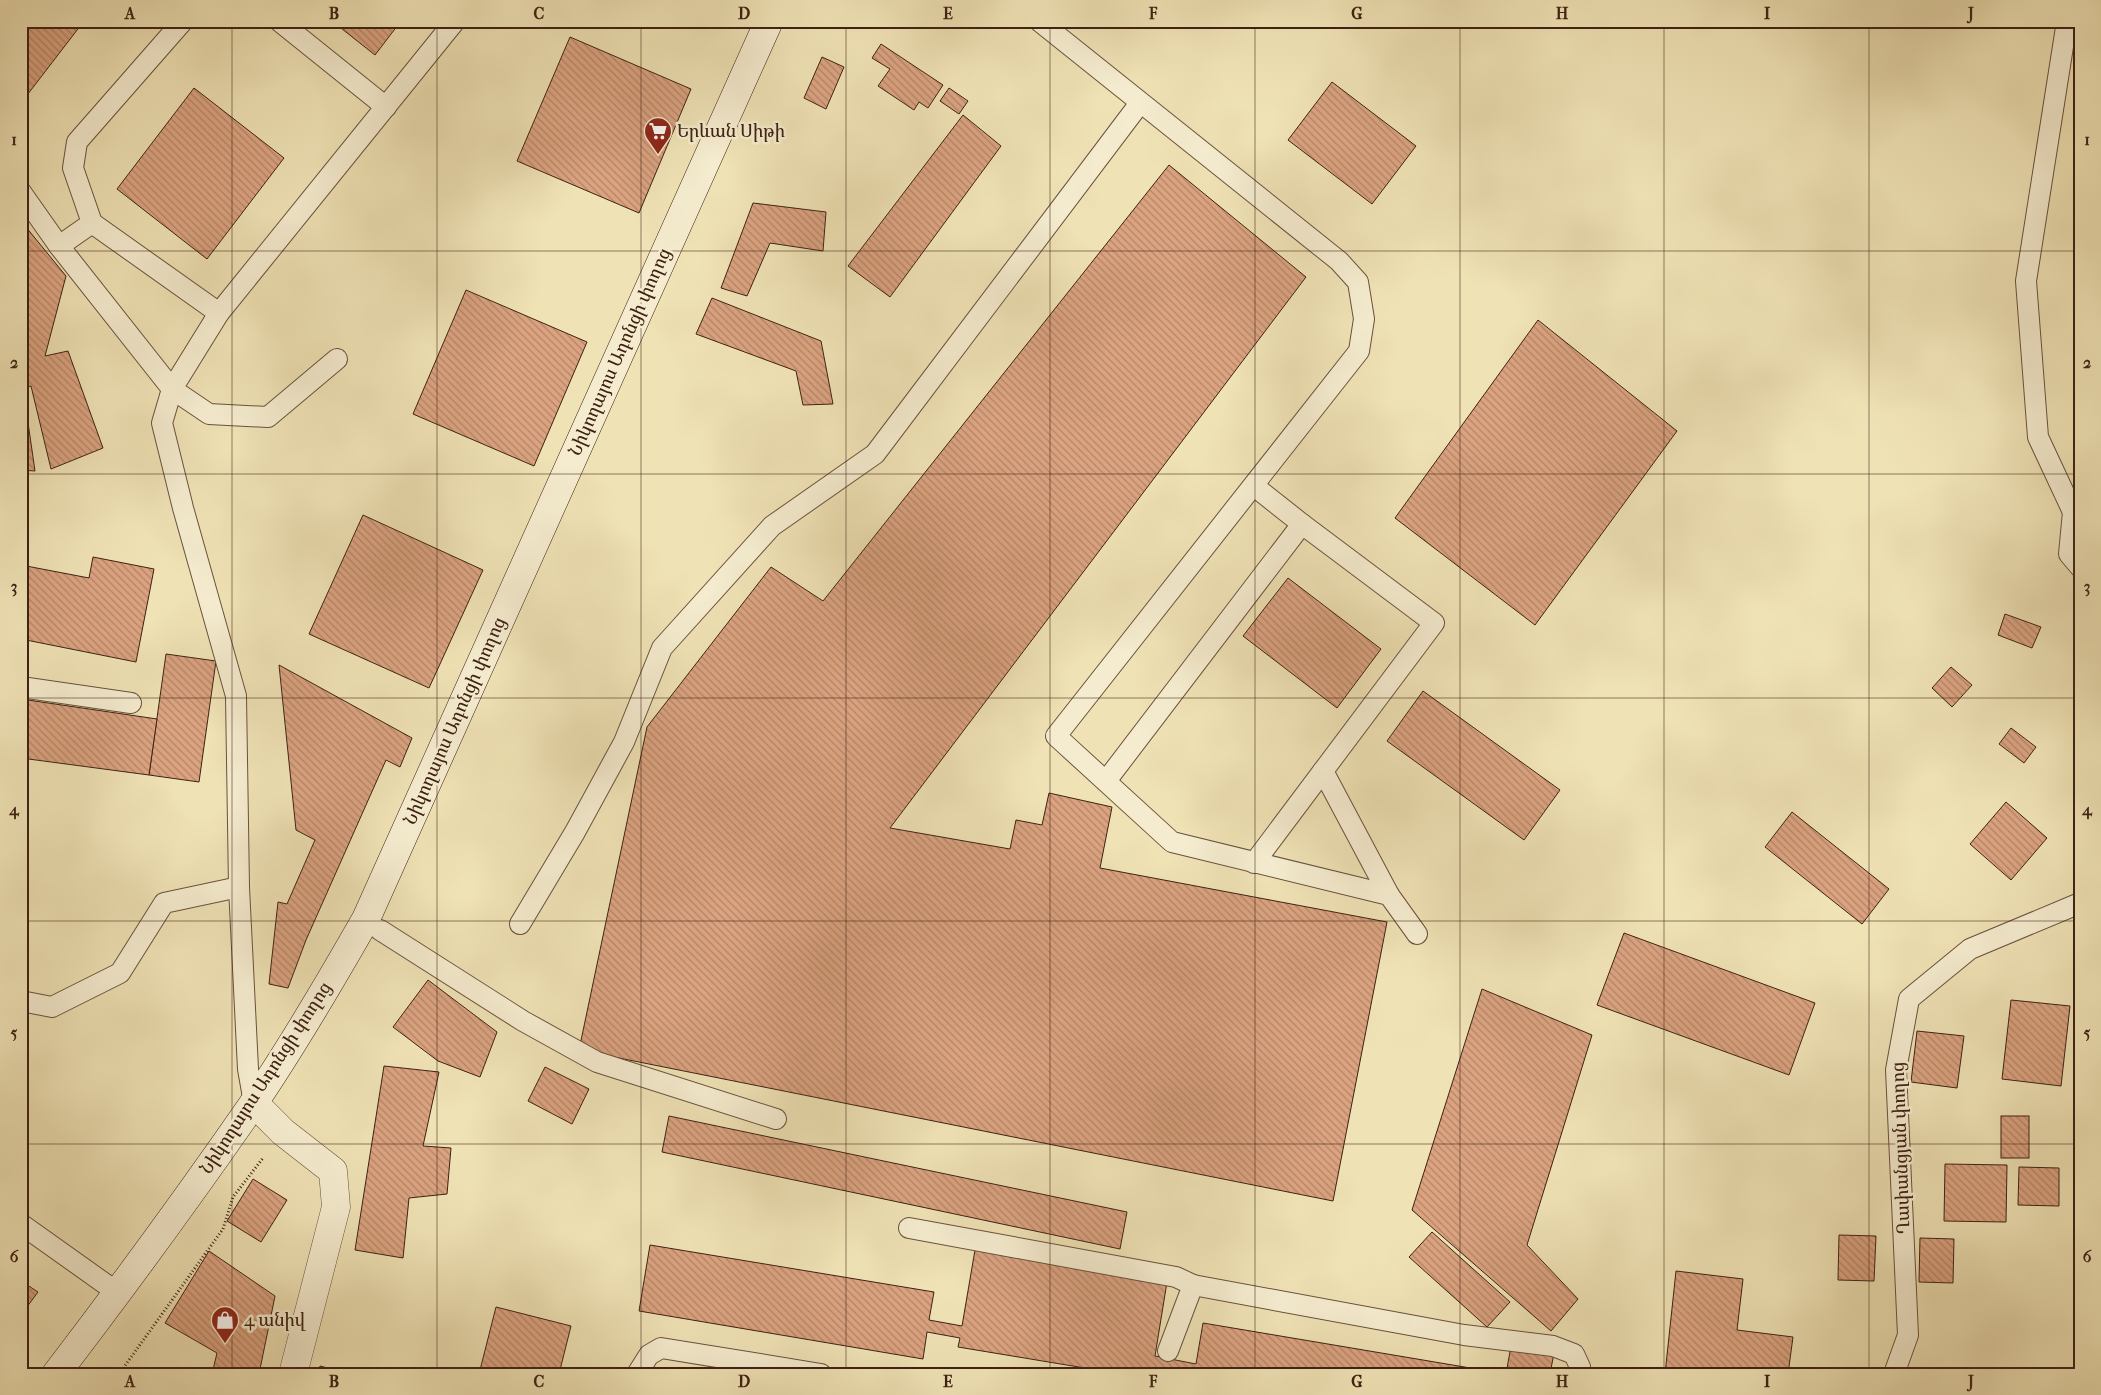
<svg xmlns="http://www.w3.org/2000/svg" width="2101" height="1395" font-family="'IM FELL French Canon','Noto Serif Armenian',serif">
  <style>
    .building { fill: url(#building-back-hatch); stroke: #3e2114 }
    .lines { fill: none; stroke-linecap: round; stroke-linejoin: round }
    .lane-casing { stroke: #6a513c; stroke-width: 22 }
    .street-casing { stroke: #6a513c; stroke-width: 29 }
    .secondary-casing { stroke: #3e2114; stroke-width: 29 }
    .path { stroke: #3e2114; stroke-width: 3; stroke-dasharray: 1 2.5; stroke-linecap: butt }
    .lane { stroke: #f5eccf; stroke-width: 20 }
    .street { stroke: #f5eccf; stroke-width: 28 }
    .secondary { stroke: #f5eccf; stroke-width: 28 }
    .grid { fill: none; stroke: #3e2114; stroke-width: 1; stroke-opacity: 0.55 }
    .labels { text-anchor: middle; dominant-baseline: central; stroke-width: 5; stroke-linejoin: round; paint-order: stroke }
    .poi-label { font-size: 18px; fill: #3e2114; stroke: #f5eccf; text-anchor: start }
    .street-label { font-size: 18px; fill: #3e2114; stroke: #f5eccf }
    .neatline { fill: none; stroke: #3e2114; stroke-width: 2 }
    .grid-label { font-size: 16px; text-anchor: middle; font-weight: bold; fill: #3e2114 }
  </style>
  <defs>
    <pattern id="building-back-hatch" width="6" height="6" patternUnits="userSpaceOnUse" patternTransform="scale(1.25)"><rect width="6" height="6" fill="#dba380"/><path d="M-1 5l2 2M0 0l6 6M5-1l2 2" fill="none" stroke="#b38468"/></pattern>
  </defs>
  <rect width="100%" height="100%" fill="#efe2b5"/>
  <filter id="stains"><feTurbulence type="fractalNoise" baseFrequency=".004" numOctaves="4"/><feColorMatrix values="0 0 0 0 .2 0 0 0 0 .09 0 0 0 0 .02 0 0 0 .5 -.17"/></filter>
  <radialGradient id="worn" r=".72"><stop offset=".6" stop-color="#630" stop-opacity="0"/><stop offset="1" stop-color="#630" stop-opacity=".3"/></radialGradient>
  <g class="building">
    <path d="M 21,21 L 84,21 L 21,103 Z"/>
    <path d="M 332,21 L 401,21 L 375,55 Z"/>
    <path d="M 570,37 L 691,89 L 639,213 L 517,161 Z"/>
    <path d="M 881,44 L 943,85 L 928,108 L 919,102 L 914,110 L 878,86 L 890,69 L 872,58 Z"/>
    <path d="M 822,57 L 844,67 L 826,109 L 804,98 Z"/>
    <path d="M 1332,82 L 1416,146 L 1372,204 L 1288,140 Z"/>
    <path d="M 194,88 L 284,158 L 207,259 L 117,189 Z"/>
    <path d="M 949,88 L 968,101 L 959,114 L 940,101 Z"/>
    <path d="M 963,115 L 1001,146 L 890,297 L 848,266 Z"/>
    <path d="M 1169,165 L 1306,277 L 890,828 L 1010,849 L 1016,820 L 1042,825 L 1049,793 L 1112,807 L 1100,868 L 1387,922 L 1333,1201 L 579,1050 L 647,727 L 771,567 L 823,601 Z"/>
    <path d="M 753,203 L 826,212 L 823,251 L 770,243 L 747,296 L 721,288 Z"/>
    <path d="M 21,221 L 66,276 L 45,356 L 68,351 L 103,448 L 51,469 L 31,386 L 23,388 L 35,471 L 21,470 Z"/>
    <path d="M 466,290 L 587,342 L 534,466 L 413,414 Z"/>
    <path d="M 712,298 L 821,341 L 833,404 L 803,405 L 796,371 L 696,334 Z"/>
    <path d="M 1538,320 L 1677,431 L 1535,625 L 1395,518 Z"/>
    <path d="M 363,515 L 483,570 L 429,688 L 309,634 Z"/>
    <path d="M 93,557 L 154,569 L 136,662 L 21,639 L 21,565 L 89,578 Z"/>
    <path d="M 1288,578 L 1381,649 L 1337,708 L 1243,636 Z"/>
    <path d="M 2005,614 L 2041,627 L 2032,648 L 1998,635 Z"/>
    <path d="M 166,654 L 216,661 L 199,782 L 149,775 Z"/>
    <path d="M 279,665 L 412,738 L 400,767 L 386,760 L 306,940 L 288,988 L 269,984 L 278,902 L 287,904 L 315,840 L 296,830 Z"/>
    <path d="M 1951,667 L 1972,685 L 1952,707 L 1932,688 Z"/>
    <path d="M 1423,691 L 1560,790 L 1524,840 L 1387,741 Z"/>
    <path d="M 21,699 L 157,719 L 149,775 L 21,758 Z"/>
    <path d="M 2011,728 L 2036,747 L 2024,763 L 1999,744 Z"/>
    <path d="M 2080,737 L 2080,749 L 2074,745 Z"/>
    <path d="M 2006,802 L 2047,838 L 2011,880 L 1970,844 Z"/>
    <path d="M 1792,812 L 1889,889 L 1862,924 L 1765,847 Z"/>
    <path d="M 1624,933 L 1815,1003 L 1789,1075 L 1597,1005 Z"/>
    <path d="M 428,980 L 497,1032 L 480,1077 L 438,1061 L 393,1027 Z"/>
    <path d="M 1482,989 L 1592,1035 L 1527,1245 L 1578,1299 L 1551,1331 L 1412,1210 Z"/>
    <path d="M 2011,1000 L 2070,1006 L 2061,1086 L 2002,1079 Z"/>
    <path d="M 1917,1031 L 1964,1036 L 1957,1088 L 1911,1082 Z"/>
    <path d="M 384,1066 L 439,1072 L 423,1146 L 451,1148 L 447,1194 L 409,1198 L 403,1258 L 355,1250 Z"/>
    <path d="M 545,1067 L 589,1089 L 572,1124 L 528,1101 Z"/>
    <path d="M 669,1116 L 1127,1212 L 1120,1249 L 662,1152 Z"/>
    <rect x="2001" y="1116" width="28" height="42"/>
    <path d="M 1945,1164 L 2007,1165 L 2006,1222 L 1944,1221 Z"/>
    <path d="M 2019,1167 L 2059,1168 L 2059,1206 L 2018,1205 Z"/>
    <path d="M 253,1179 L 287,1200 L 261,1242 L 227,1221 Z"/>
    <path d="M 1432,1232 L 1510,1302 L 1487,1327 L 1409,1257 Z"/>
    <path d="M 1839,1235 L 1876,1236 L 1874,1281 L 1838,1280 Z"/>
    <path d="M 1920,1238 L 1954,1239 L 1953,1283 L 1919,1282 Z"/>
    <path d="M 650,1245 L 934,1292 L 929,1320 L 962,1326 L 975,1250 L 1167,1282 L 1155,1356 L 1196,1364 L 1203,1323 L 1506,1374 L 1183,1374 L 1153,1368 L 1152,1374 L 1121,1374 L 958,1347 L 960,1338 L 927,1332 L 923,1359 L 639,1311 Z"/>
    <path d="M 209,1251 L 275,1296 L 259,1374 L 212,1374 L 217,1353 L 165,1323 Z"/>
    <path d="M 1676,1271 L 1743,1279 L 1737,1330 L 1793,1337 L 1788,1374 L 1665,1374 Z"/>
    <path d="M 21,1281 L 38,1292 L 21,1315 Z"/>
    <path d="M 496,1307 L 571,1326 L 559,1374 L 479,1374 Z"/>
    <path d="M 1511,1346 L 1554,1353 L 1550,1374 L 1506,1374 Z"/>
    <path d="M 320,1366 L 351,1374 L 318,1374 Z"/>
  </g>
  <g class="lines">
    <g class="lane-casing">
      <g id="lane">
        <path d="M 183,21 L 77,142 L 73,168 L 92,223 L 219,313"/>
        <path d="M 279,21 L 386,107"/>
        <path d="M 1039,21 L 1339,261 L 1358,282 L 1364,319 L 1359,351 L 1056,736 L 1172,842 L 1389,895 L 1417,934"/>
        <path d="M 2067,21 L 2026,281 L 2038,437 L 2073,512"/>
        <path d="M 21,192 L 59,246 L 172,389 L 162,423 L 183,508 L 236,696 L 239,887 L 248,1069 L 254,1103"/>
        <path d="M 59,246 L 92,223"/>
        <path d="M 337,359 L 268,417 L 209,414 L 172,389 L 219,313 L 455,21"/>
        <path d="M 2080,506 L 2073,512 L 2069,554 L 2080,567"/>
        <path d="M 21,687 L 131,703"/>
        <path d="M 1323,771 L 1389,895"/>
        <path d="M 1106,781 L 1302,524"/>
        <path d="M 1254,863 L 1434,623 L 1302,524 L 1254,486"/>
        <path d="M 520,924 L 575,832 L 624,742 L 662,648 L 772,526 L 875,454 L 1140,103"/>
        <path d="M 380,930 L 523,1021 L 597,1062 L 776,1119"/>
        <path d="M 21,1001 L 52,1007 L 120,973 L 164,903 L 239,887"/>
        <path d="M 21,1224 L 118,1293"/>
        <path d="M 909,1228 L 1176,1277 L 1193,1285 L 1168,1351"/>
        <path d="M 1193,1285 L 1464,1335 L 1553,1346 L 1574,1354 L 1580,1367 L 1579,1374"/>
        <path d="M 637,1374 L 649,1355 L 661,1348 L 821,1374"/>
        <path d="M 1894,1374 L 1908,1335 L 1896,1070 L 1909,999 L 1970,949 L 2080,903"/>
      </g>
    </g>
    <g class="street-casing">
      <path id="street" d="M 254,1103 L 283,1132 L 333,1171 L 336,1207 L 293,1374"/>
    </g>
    <g class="secondary-casing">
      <path id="secondary" d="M 56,1374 C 124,1285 190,1195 253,1104 C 294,1044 330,982 366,919 L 769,21"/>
    </g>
    <path class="path" d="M 119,1374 L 223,1229 L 233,1197 L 263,1158"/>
    <use href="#lane" class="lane"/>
    <use href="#street" class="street"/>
    <use href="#secondary" class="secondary"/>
  </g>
  <path class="grid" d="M 232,21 L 232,1374M 437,21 L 437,1374M 641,21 L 641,1374M 846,21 L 846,1374M 1050,21 L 1050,1374M 1255,21 L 1255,1374M 1460,21 L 1460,1374M 1664,21 L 1664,1374M 1869,21 L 1869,1374M 21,251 L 2080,251M 21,474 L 2080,474M 21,698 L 2080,698M 21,921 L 2080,921M 21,1144 L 2080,1144"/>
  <defs>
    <g id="supermarket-pin" transform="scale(1.4375)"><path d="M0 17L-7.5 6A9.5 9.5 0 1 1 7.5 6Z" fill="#8f2418" stroke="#f5eccf"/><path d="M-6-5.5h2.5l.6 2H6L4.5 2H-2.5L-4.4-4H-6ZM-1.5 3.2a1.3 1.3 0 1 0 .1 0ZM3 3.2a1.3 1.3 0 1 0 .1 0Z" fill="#fff"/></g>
    <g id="shop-pin" transform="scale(1.4375)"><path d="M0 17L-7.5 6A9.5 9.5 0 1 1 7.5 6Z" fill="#8f2418" stroke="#f5eccf"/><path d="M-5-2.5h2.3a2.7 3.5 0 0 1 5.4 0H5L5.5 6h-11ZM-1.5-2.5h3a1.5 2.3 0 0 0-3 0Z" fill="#fff"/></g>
  </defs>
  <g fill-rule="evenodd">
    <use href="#supermarket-pin" x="658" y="131"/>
    <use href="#shop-pin" x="225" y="1320"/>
  </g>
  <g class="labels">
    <g class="poi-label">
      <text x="677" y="131">Երևան Սիթի</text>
      <text x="244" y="1320">4 անիվ</text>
    </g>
    <g class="street-label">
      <text transform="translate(620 352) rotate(-66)">Նիկողայոս Ադոնցի փողոց</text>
      <text transform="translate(455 721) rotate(-66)">Նիկողայոս Ադոնցի փողոց</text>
      <text transform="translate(266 1078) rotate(-57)">Նիկողայոս Ադոնցի փողոց</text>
      <text transform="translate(1901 1148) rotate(-92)">Ղափանցյան փողոց</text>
    </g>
  </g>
  <rect width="2101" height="1395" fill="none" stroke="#efe2b5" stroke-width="55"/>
  <rect x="28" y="28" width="2046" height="1340" class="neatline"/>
  <g class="grid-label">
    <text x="130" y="19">A</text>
    <text x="334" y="19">B</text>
    <text x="539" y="19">C</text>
    <text x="744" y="19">D</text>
    <text x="948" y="19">E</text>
    <text x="1153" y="19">F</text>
    <text x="1357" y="19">G</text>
    <text x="1562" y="19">H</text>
    <text x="1767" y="19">I</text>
    <text x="1971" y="19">J</text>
    <text x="14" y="145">1</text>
    <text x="2087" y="145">1</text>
    <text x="14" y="368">2</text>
    <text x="2087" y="368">2</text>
    <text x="14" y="592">3</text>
    <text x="2087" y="592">3</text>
    <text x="14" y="815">4</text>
    <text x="2087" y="815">4</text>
    <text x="14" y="1038">5</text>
    <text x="2087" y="1038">5</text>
    <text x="14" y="1262">6</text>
    <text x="2087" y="1262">6</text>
    <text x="130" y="1387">A</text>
    <text x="334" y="1387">B</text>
    <text x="539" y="1387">C</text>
    <text x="744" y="1387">D</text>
    <text x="948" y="1387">E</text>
    <text x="1153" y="1387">F</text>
    <text x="1357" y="1387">G</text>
    <text x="1562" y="1387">H</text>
    <text x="1767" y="1387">I</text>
    <text x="1971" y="1387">J</text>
  </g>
  <rect width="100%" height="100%" filter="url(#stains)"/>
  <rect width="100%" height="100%" fill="url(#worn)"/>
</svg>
